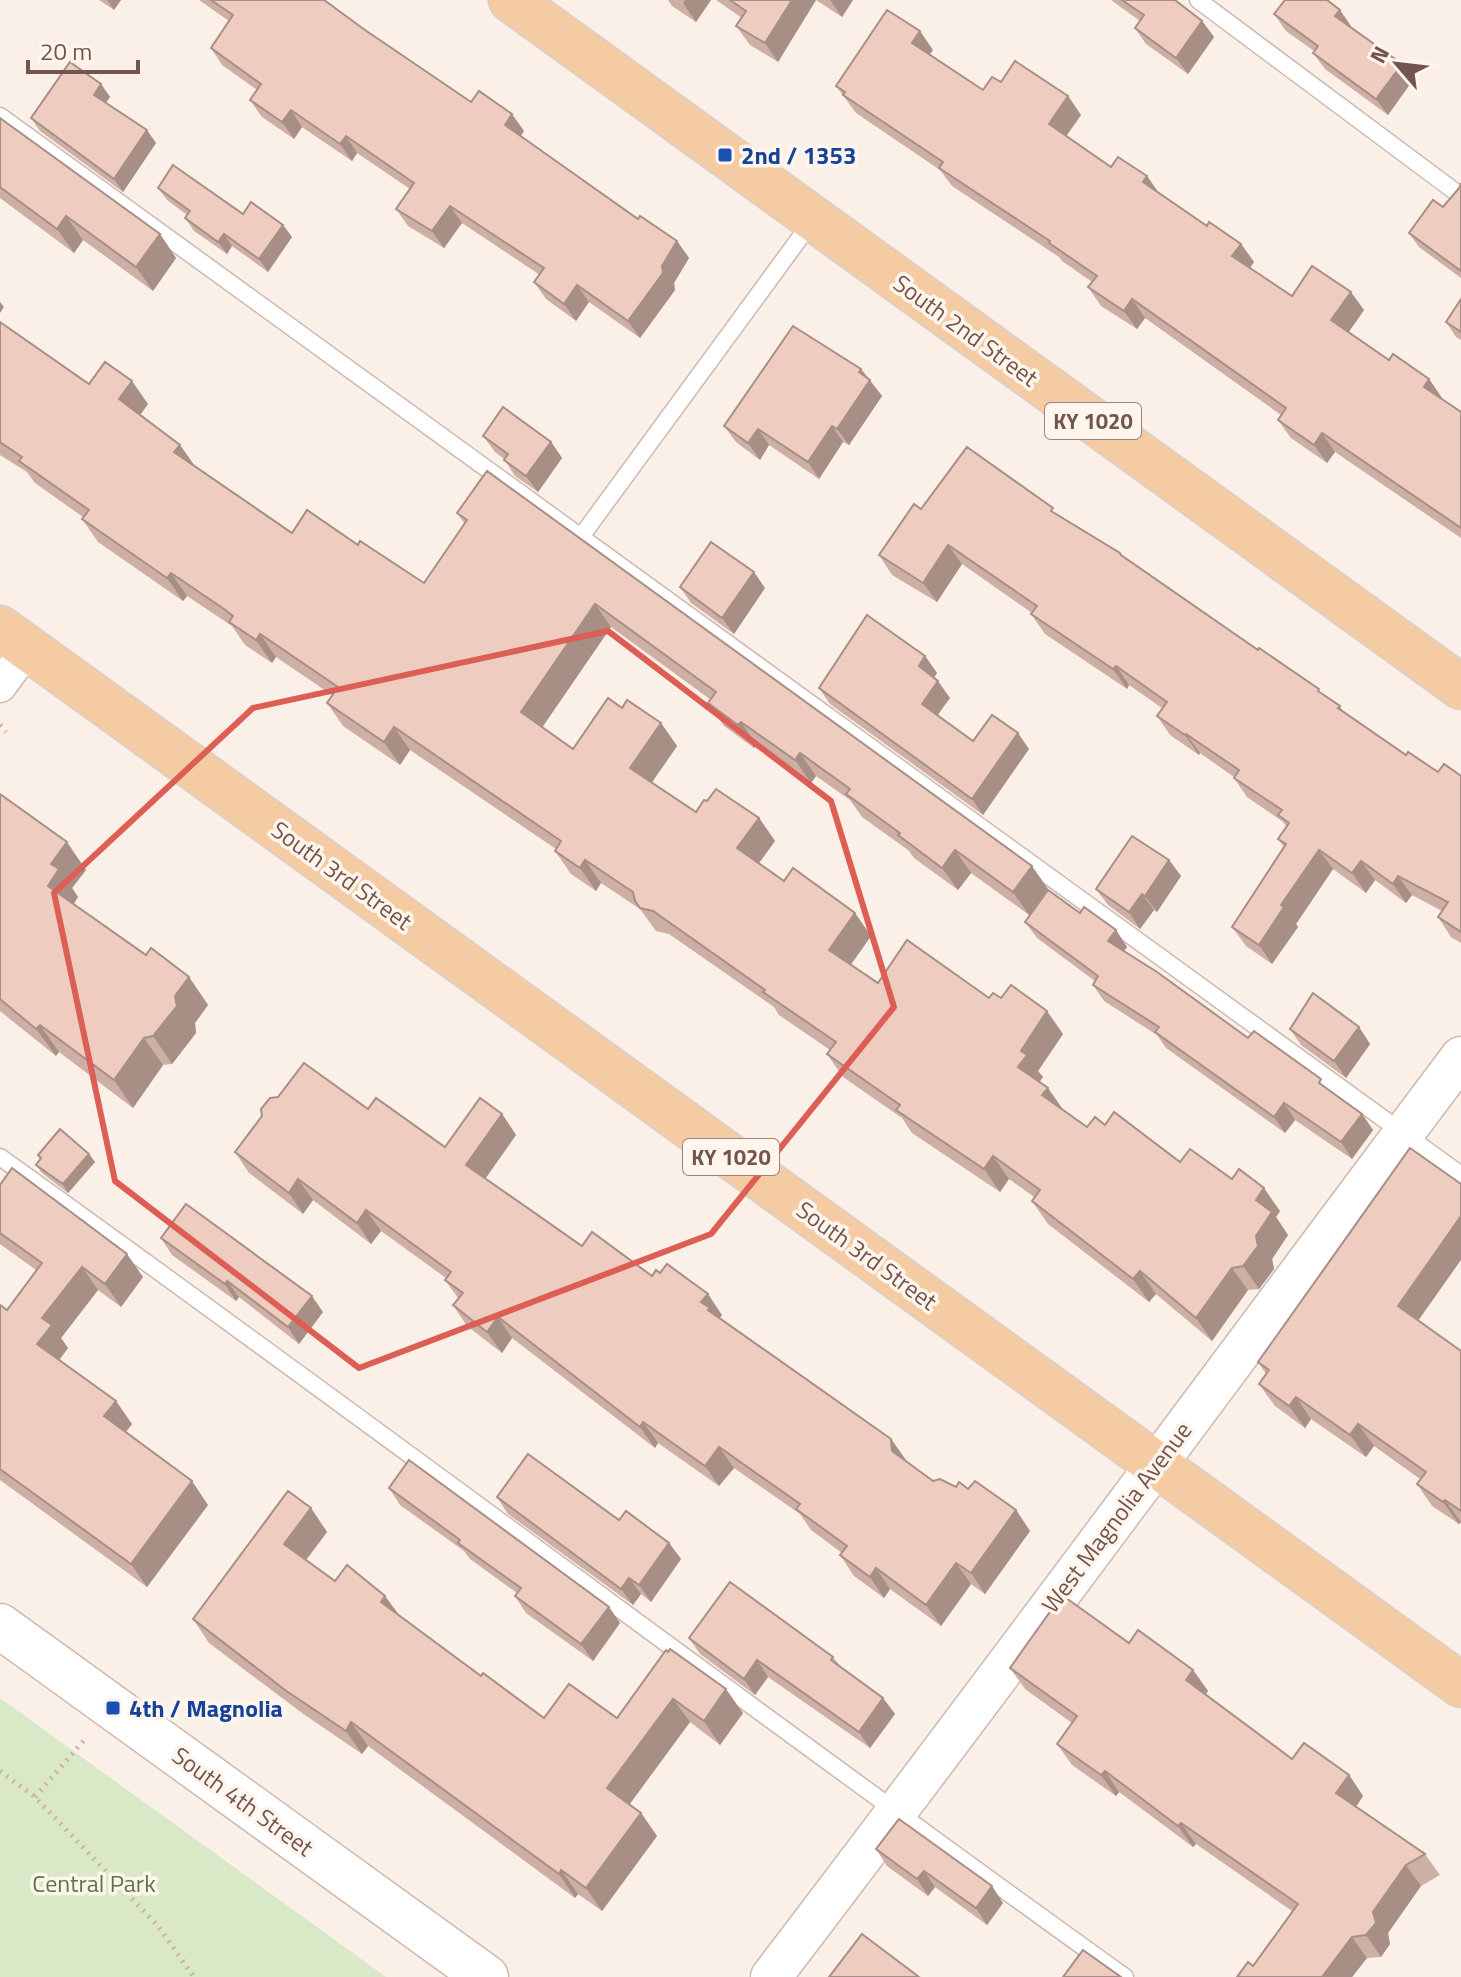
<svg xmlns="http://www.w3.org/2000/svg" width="1461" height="1977" font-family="'Titillium Web',sans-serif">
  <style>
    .green { fill: #d9e8c6 }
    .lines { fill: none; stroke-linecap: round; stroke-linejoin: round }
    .service-casing { stroke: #ceb9b1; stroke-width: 19 }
    .minor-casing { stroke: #ceb9b1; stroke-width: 35 }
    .tertiary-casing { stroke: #ceb9b1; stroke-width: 43 }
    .secondary-casing { stroke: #d1b8ae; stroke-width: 47 }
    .primary-casing { stroke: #d8cfcd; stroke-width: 47 }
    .path { stroke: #d4afa3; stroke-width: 5; stroke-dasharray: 2 6; stroke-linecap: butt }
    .service { stroke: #fff; stroke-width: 16 }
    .minor { stroke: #fff; stroke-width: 32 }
    .tertiary { stroke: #fff; stroke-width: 40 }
    .secondary { stroke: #fff; stroke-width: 44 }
    .primary { stroke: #f5cba3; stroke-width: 44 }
    .wall { fill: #ceafa5 }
    .shaded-wall { fill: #a78f86 }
    .building { fill: #efccc0; stroke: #a78f86; stroke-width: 2 }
    .marked { fill: none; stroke: #dd5e54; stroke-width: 6; stroke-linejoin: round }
    .transit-dot { fill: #1a4fb4; stroke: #fef5ed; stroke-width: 3 }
    .labels { text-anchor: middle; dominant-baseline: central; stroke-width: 7; stroke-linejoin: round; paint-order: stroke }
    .shield { fill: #fef5ed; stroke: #9d857d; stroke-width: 2 }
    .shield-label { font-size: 22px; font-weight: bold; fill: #73554d }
    .transit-label { font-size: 24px; font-weight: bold; fill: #164399; stroke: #fef5ed; text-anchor: start }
    .street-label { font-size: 24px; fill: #73554d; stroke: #fef5ed }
    .park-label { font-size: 24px; fill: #5c7845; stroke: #fef5ed }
  </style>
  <rect width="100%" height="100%" fill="#fbf0e7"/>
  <path class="green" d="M 0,1698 L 386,1977 L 0,1977 Z"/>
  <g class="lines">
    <g class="service-casing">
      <g id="service">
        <path d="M 1198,0 L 1461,196"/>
        <path d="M 0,116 L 1461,1175"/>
        <path d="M 580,538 L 813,220"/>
        <path d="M 0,1157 C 377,1427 748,1707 1125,1977"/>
      </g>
    </g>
    <g class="minor-casing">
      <path id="minor" d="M 0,686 L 28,648"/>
    </g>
    <g class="tertiary-casing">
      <path id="tertiary" d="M 771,1977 C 1004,1672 1231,1363 1461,1057"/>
    </g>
    <g class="secondary-casing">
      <path id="secondary" d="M 0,1626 L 486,1977"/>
    </g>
    <g class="primary-casing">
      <g id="primary">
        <path d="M 511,0 L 1461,687"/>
        <path d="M 0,628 L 1461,1685"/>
      </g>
    </g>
    <g class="path">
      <path d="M 0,725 L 6,732"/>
      <path d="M 0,1771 L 35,1797 L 158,1926 L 194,1977"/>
      <path d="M 35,1797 L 85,1739"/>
    </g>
    <use href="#service" class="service"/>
    <use href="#minor" class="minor"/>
    <use href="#tertiary" class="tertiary"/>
    <use href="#secondary" class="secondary"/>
    <use href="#primary" class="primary"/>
  </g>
  <g class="wall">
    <path d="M 99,0 L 121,0 L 114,10 Z"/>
    <path d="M 199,0 L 324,0 L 365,30 L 471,102 L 524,131 L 521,136 L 638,219 L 677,241 L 689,258 L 674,283 L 675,290 L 640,338 L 589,302 L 576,321 L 546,299 L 534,282 L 540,275 L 462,223 L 444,248 L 408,226 L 396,209 L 410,189 L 357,153 L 352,161 L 302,127 L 294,139 L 262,117 L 250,100 L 257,90 L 222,65 L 211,48 L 229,21 Z"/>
    <path d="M 668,0 L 711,0 L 696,22 L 672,6 Z"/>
    <path d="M 716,0 L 853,0 L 842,17 L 816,0 L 778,62 L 750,45 L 736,26 L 742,18 Z"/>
    <path d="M 1111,0 L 1175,0 L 1202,21 L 1214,37 L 1188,74 L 1146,44 L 1135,28 L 1140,21 Z"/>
    <path d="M 1274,14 L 1351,26 L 1351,27 L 1413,80 L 1388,115 L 1325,69 L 1313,53 L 1314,51 L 1286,31 Z"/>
    <path d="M 933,50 L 930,54 L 983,90 L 1001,82 L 1068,96 L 1081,115 L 1066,136 L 1111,167 L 1147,176 L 1159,193 L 1207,226 L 1241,244 L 1254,262 L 1250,268 L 1292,296 L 1364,310 L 1348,332 L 1389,360 L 1429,379 L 1442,398 L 1442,399 L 1461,412 L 1461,538 L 1335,452 L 1327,463 L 1291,438 L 1278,420 L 1281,415 L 1145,318 L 1137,329 L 1101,306 L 1088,287 L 1092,282 L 1062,261 L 1059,257 L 952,186 L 940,170 L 856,113 L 836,86 Z"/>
    <path d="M 101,84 L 110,97 L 106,103 L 156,143 L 123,192 L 40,131 L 31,118 Z"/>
    <path d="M 0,118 L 160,234 L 176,258 L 153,291 L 83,240 L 74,253 L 0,198 Z"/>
    <path d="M 1461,183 L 1461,278 L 1419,247 L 1409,233 L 1443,207 L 1460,187 Z"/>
    <path d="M 158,188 L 283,225 L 292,237 L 268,272 L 232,246 L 227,254 L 194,231 L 185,218 L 187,215 L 167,200 Z"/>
    <path d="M 1461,299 L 1461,340 L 1456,337 L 1446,322 Z"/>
    <path d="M 0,322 L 89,384 L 148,404 L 140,415 L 180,445 L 194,465 L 292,533 L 358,545 L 424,583 L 465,524 L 457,513 L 1048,889 L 1029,915 L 971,873 L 958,890 L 914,858 L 908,850 L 862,817 L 850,800 L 816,776 L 811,783 L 757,745 L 754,748 L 724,726 L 708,703 L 711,700 L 611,627 L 542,727 L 573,749 L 622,708 L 661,723 L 677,746 L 652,782 L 696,812 L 759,818 L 775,841 L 759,863 L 784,881 L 855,913 L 871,936 L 851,964 L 878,983 L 989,998 L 1063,1034 L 1038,1071 L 1043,1077 L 1039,1082 L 1062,1109 L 1087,1127 L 1105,1125 L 1280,1211 L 1276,1217 L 1288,1235 L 1272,1259 L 1274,1269 L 1259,1289 L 1248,1290 L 1212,1341 L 1156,1294 L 1149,1302 L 1048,1224 L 1032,1201 L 1034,1197 L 1009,1179 L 1000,1192 L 912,1133 L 902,1118 L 843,1077 L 827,1054 L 830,1050 L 779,1015 L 774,1007 L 669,934 L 656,931 L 640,909 L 601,883 L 596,891 L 571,874 L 555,851 L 556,849 L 410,750 L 400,765 L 343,726 L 327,703 L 332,695 L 276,657 L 272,663 L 245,645 L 232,626 L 187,596 L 183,601 L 98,542 L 82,519 L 83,517 L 35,483 L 27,472 L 0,455 Z"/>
    <path d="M 861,369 L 882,396 L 849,445 L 843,442 L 819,479 L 769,445 L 760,460 L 736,442 L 724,426 Z"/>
    <path d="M 483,436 L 551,442 L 562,458 L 538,492 L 515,476 L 504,459 L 495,452 Z"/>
    <path d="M 1059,515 L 1123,557 L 1324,695 L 1340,706 L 1343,712 L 1406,755 L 1438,772 L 1461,776 L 1461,943 L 1451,937 L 1438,917 L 1442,911 L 1412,895 L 1406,903 L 1375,880 L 1366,893 L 1333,869 L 1296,924 L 1298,927 L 1272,964 L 1246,946 L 1232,927 L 1284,847 L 1278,839 L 1287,827 L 1282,821 L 1247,797 L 1234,778 L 1234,777 L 1200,753 L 1199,755 L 1170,735 L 1157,716 L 1162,708 L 1129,685 L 1127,689 L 1045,634 L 1031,614 L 1032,613 L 962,564 L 937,602 L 892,575 L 879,555 Z"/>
    <path d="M 680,587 L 765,588 L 734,634 L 691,603 Z"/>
    <path d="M 925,656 L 937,673 L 934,678 L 950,698 L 937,715 L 973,741 L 1029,749 L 983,815 L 830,704 L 819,688 Z"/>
    <path d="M 0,794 L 86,870 L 72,888 L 78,897 L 74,904 L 146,955 L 189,977 L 208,1005 L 195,1023 L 196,1033 L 172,1064 L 163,1065 L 133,1108 L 59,1052 L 56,1056 L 0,1011 Z"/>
    <path d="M 1169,860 L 1181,876 L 1157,912 L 1154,910 L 1140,929 L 1108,905 L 1096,889 Z"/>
    <path d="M 1080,913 L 1116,930 L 1127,947 L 1124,951 L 1248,1038 L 1329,1090 L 1362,1114 L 1373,1130 L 1352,1159 L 1295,1120 L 1285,1133 L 1166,1048 L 1157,1035 L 1104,1001 L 1093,985 L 1095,981 L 1037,938 L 1025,922 Z"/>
    <path d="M 1359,1027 L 1370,1044 L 1346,1078 L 1301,1045 L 1290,1029 Z"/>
    <path d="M 368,1109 L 445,1147 L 502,1114 L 516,1135 L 485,1179 L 582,1246 L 652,1276 L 722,1315 L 719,1318 L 891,1439 L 906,1461 L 933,1481 L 968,1489 L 1016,1510 L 1030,1531 L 985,1594 L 971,1584 L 941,1626 L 890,1589 L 884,1598 L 854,1576 L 840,1555 L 842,1553 L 811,1530 L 800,1514 L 734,1468 L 719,1486 L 658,1443 L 655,1448 L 512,1338 L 502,1353 L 467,1326 L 453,1305 L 458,1298 L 445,1280 L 446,1278 L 381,1231 L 371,1244 L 313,1200 L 303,1214 L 249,1173 L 235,1152 Z"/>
    <path d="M 89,1154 L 95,1162 L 68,1193 L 42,1173 L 36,1165 L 40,1159 L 38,1155 Z"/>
    <path d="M 0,1185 L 143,1277 L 121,1307 L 98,1290 L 61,1338 L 68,1348 L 59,1360 L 132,1424 L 126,1432 L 208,1505 L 147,1587 L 0,1480 L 0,1305 L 7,1310 L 36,1270 L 0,1244 Z"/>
    <path d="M 161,1238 L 323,1312 L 299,1344 L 239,1297 L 236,1301 L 172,1255 Z"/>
    <path d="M 1418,1320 L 1461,1351 L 1461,1522 L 1459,1524 L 1432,1506 L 1417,1484 L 1420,1479 L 1374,1446 L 1366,1457 L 1311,1419 L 1305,1428 L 1275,1406 L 1259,1384 L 1266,1374 L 1258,1362 Z"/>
    <path d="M 389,1488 L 609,1607 L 620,1623 L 593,1661 L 526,1613 L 515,1596 L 517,1593 L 470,1559 L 464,1551 L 400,1505 Z"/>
    <path d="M 497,1497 L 619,1520 L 669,1543 L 681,1559 L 651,1602 L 641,1594 L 633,1605 L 508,1514 Z"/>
    <path d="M 311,1508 L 327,1532 L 306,1560 L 335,1581 L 399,1616 L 481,1676 L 544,1718 L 617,1718 L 666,1650 L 743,1713 L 720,1745 L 690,1722 L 629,1804 L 641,1813 L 657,1836 L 602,1911 L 578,1894 L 575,1898 L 368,1746 L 362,1754 L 302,1713 L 209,1643 L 193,1619 Z"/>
    <path d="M 689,1638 L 833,1657 L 841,1667 L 883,1698 L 895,1714 L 870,1748 L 768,1677 L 755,1695 L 700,1654 Z"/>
    <path d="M 1129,1643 L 1193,1670 L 1208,1691 L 1206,1694 L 1292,1759 L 1349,1775 L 1363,1796 L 1356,1807 L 1425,1854 L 1440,1875 L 1421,1886 L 1388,1933 L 1390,1944 L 1381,1957 L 1367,1958 L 1352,1977 L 1237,1977 L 1253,1966 L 1292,1911 L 1196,1844 L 1193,1847 L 1119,1792 L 1116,1796 L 1072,1765 L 1057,1744 L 1072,1723 L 1025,1689 L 1010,1668 Z"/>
    <path d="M 876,1849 L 1003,1903 L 987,1925 L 935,1887 L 928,1896 L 887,1866 Z"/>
  </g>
  <g class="shaded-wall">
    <path d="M 107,0 L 121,0 L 114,10 Z"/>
    <path d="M 685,0 L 711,0 L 696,22 L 683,3 Z"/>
    <path d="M 792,0 L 816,0 L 778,62 L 765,43 Z"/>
    <path d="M 830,0 L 853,0 L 842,17 Z"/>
    <path d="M 1340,10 L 1351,26 L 1347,32 L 1335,16 Z"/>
    <path d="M 1202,21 L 1214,37 L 1188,74 L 1176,58 Z"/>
    <path d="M 920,31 L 933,50 L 925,61 L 912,43 Z"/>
    <path d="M 1402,64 L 1413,80 L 1388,115 L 1376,99 Z"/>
    <path d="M 101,84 L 110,97 L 103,107 L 94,95 Z"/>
    <path d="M 1068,96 L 1081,115 L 1062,142 L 1049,124 Z"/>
    <path d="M 291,110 L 302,127 L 294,139 L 282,122 Z"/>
    <path d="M 512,114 L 524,131 L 517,142 L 505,125 Z"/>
    <path d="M 147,130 L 156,143 L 123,192 L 114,179 Z"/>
    <path d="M 346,136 L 357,153 L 352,161 L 340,144 Z"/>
    <path d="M 1147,176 L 1160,195 L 1143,182 Z"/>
    <path d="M 450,206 L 462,223 L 444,248 L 432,231 Z"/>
    <path d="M 66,216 L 83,240 L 74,253 L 57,229 Z"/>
    <path d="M 283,225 L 292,237 L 268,272 L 259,259 Z"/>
    <path d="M 160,234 L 176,258 L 153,291 L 136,267 Z"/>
    <path d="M 224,234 L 232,246 L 227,254 L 218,242 Z"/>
    <path d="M 677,241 L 689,258 L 674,283 L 675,290 L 640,338 L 628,321 Z"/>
    <path d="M 1241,244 L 1254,262 L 1245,274 L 1232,256 Z"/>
    <path d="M 577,285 L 589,302 L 576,321 L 564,304 Z"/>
    <path d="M 1351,292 L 1364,310 L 1344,339 L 1331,320 Z"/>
    <path d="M 1132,299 L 1145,318 L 1137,329 L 1124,311 Z"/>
    <path d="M 0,302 L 4,307 L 0,313 Z"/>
    <path d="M 861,369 L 882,396 L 849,445 L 837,429 Z"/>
    <path d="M 1429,379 L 1442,398 L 1437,405 L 1424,387 Z"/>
    <path d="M 132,381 L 148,404 L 135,422 L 119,399 Z"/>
    <path d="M 832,426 L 843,442 L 819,479 L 808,462 Z"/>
    <path d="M 758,429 L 769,445 L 760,460 L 748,443 Z"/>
    <path d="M 1322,433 L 1335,452 L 1327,463 L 1314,445 Z"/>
    <path d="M 551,442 L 562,458 L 538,492 L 526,476 Z"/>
    <path d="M 180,445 L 196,468 L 174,452 Z"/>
    <path d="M 948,545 L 962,564 L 937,602 L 923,583 Z"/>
    <path d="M 754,572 L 765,588 L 734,634 L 722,618 Z"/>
    <path d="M 171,573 L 187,596 L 183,601 L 167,578 Z"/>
    <path d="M 595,604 L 611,627 L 537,735 L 521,712 Z"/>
    <path d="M 260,634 L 276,657 L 272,663 L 256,640 Z"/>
    <path d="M 925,656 L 937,673 L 930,683 L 919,666 Z"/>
    <path d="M 1116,666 L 1129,685 L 1127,689 L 1113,669 Z"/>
    <path d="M 938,681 L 950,698 L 934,720 L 922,704 Z"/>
    <path d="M 741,722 L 757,745 L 754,748 L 738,725 Z"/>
    <path d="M 661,723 L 677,746 L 646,791 L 630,768 Z"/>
    <path d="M 394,727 L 410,750 L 400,765 L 384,742 Z"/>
    <path d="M 1018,733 L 1029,749 L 983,815 L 972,799 Z"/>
    <path d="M 1186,734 L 1200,753 L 1199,755 L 1185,735 Z"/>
    <path d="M 800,753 L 816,776 L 811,783 L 795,760 Z"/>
    <path d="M 759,818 L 775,841 L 753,871 L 737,848 Z"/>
    <path d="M 67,842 L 86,870 L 72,888 L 78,897 L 67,913 L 48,886 L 51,864 Z"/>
    <path d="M 955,850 L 971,873 L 958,890 L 942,868 Z"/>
    <path d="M 1319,850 L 1333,869 L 1296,924 L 1298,927 L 1272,964 L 1259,945 L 1281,905 Z"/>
    <path d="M 585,860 L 601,883 L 596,891 L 580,868 Z"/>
    <path d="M 1169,860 L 1181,876 L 1157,912 L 1145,896 Z"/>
    <path d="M 1361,861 L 1375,880 L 1366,893 L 1352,873 Z"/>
    <path d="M 1032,866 L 1048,889 L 1029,915 L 1013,892 Z"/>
    <path d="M 1398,876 L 1412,895 L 1406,903 L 1393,884 Z"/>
    <path d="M 1142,894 L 1154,910 L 1140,929 L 1129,912 Z"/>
    <path d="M 855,913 L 871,936 L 845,973 L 829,950 Z"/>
    <path d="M 1116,930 L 1127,947 L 1119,957 L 1108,941 Z"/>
    <path d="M 189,977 L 208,1005 L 195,1023 L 196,1033 L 172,1064 L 153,1036 L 175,996 Z"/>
    <path d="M 1047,1011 L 1063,1034 L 1038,1071 L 1043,1077 L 1034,1090 L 1018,1067 L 1021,1051 Z"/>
    <path d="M 40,1025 L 59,1052 L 56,1056 L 36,1029 Z"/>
    <path d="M 1359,1027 L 1370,1044 L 1346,1078 L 1334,1061 Z"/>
    <path d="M 144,1038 L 163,1065 L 133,1108 L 114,1080 Z"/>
    <path d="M 1048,1088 L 1064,1111 L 1042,1095 Z"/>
    <path d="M 1284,1103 L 1295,1120 L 1285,1133 L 1274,1117 Z"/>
    <path d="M 502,1114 L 516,1135 L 480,1186 L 466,1165 Z"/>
    <path d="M 1362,1114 L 1373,1130 L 1352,1159 L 1341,1142 Z"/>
    <path d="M 89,1154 L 95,1162 L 68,1193 L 63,1184 Z"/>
    <path d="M 993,1156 L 1009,1179 L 1000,1192 L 984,1169 Z"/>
    <path d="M 298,1179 L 313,1200 L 303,1214 L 289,1193 Z"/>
    <path d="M 1264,1188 L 1280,1211 L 1276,1217 L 1288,1235 L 1272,1259 L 1274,1269 L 1259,1289 L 1243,1266 L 1256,1236 L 1256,1200 Z"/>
    <path d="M 366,1210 L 381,1231 L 371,1244 L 357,1223 Z"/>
    <path d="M 1461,1216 L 1461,1260 L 1413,1328 L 1398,1306 Z"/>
    <path d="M 127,1254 L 143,1277 L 121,1307 L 105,1284 Z"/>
    <path d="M 82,1267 L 98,1290 L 61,1338 L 68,1348 L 54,1367 L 37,1344 L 42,1318 Z"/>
    <path d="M 1232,1268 L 1248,1290 L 1212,1341 L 1196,1318 Z"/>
    <path d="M 1140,1271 L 1156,1294 L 1149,1302 L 1133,1279 Z"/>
    <path d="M 227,1281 L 239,1297 L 236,1301 L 225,1284 Z"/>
    <path d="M 708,1294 L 722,1315 L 718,1320 L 725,1329 L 701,1302 Z"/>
    <path d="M 312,1296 L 323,1312 L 299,1344 L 288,1327 Z"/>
    <path d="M 498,1317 L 512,1338 L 502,1353 L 487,1332 Z"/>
    <path d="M 1296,1397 L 1311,1419 L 1305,1428 L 1289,1406 Z"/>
    <path d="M 116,1401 L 132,1424 L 120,1439 L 104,1416 Z"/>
    <path d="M 643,1422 L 658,1443 L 655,1448 L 640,1427 Z"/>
    <path d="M 1358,1424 L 1374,1446 L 1366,1457 L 1350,1435 Z"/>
    <path d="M 891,1439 L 906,1460 L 907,1471 L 892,1451 Z"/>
    <path d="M 719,1447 L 734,1468 L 719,1486 L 705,1466 Z"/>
    <path d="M 192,1481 L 208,1505 L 147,1587 L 131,1564 Z"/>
    <path d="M 1445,1500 L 1461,1522 L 1459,1524 L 1443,1502 Z"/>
    <path d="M 311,1508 L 327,1532 L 300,1568 L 284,1544 Z"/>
    <path d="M 1016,1510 L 1030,1531 L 985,1594 L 971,1573 Z"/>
    <path d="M 669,1543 L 681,1559 L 651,1602 L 639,1585 Z"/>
    <path d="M 956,1563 L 971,1584 L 941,1626 L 926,1605 Z"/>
    <path d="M 876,1568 L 890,1589 L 884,1598 L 870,1577 Z"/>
    <path d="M 629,1578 L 641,1594 L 633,1605 L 621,1589 Z"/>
    <path d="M 385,1596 L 402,1619 L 381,1602 Z"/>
    <path d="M 609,1607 L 620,1623 L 593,1661 L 581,1644 Z"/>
    <path d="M 757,1660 L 768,1677 L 755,1695 L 744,1679 Z"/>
    <path d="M 1193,1670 L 1208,1691 L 1201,1701 L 1186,1680 Z"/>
    <path d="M 726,1689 L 743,1713 L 720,1745 L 704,1721 Z"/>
    <path d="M 883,1698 L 895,1714 L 870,1748 L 859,1732 Z"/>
    <path d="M 673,1699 L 690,1722 L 624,1812 L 607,1788 Z"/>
    <path d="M 351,1722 L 368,1746 L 362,1754 L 346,1731 Z"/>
    <path d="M 1105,1771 L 1119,1792 L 1116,1796 L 1101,1775 Z"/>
    <path d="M 1349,1775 L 1363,1796 L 1351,1814 L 1336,1793 Z"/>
    <path d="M 641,1813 L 657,1836 L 602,1911 L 586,1888 Z"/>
    <path d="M 1181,1823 L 1196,1844 L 1193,1847 L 1178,1826 Z"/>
    <path d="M 1406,1865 L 1421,1886 L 1388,1933 L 1390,1944 L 1381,1957 L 1366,1935 L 1373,1912 Z"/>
    <path d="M 561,1870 L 578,1894 L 575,1898 L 559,1874 Z"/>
    <path d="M 924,1871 L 935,1887 L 928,1896 L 917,1879 Z"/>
    <path d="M 992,1886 L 1003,1903 L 987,1925 L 976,1908 Z"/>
    <path d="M 1352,1937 L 1367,1958 L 1352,1977 L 1322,1977 Z"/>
  </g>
  <g class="building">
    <path d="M 211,0 L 324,0 L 365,30 L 471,102 L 479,91 L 512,114 L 505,125 L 638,219 L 640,216 L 677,241 L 662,266 L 663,273 L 628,321 L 577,285 L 564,304 L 534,282 L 544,268 L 450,206 L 432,231 L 396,209 L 414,183 L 346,136 L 340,144 L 291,110 L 282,122 L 250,100 L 261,84 L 211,48 L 233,15 Z"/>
    <path d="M 730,0 L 792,0 L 765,43 L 736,26 L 746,11 Z"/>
    <path d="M 1122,0 L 1175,0 L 1202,21 L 1176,58 L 1135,28 L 1144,15 Z"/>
    <path d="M 1285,0 L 1327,0 L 1340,10 L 1335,16 L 1402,64 L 1376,99 L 1313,53 L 1318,46 L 1274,14 Z"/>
    <path d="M 887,10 L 920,31 L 912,43 L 983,90 L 992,77 L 1001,82 L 1015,61 L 1068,96 L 1049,124 L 1111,167 L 1118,157 L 1147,176 L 1143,182 L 1207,226 L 1209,222 L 1241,244 L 1232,256 L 1292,296 L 1312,266 L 1351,292 L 1331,320 L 1389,360 L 1393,354 L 1429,379 L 1424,387 L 1461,412 L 1461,528 L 1322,433 L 1314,445 L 1278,420 L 1286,408 L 1132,299 L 1124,311 L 1088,287 L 1097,276 L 1049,243 L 1050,241 L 939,168 L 943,162 L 843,95 L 845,92 L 836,86 Z"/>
    <path d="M 70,62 L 101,84 L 94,95 L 147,130 L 114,179 L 31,118 Z"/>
    <path d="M 0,118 L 160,234 L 136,267 L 66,216 L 57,229 L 0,187 Z"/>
    <path d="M 173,165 L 243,214 L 251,202 L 283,225 L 259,259 L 224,234 L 218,242 L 185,218 L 190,211 L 158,188 Z"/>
    <path d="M 1461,183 L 1461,271 L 1409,233 L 1433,200 L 1443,207 L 1460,187 Z"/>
    <path d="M 1461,299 L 1461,332 L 1446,322 Z"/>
    <path d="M 0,322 L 89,384 L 105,362 L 132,381 L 119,399 L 180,445 L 174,452 L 292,533 L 307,510 L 358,545 L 360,541 L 424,583 L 467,520 L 457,513 L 487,471 L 1032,866 L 1013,892 L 955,850 L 942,868 L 898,835 L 900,833 L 846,794 L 850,789 L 800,753 L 795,760 L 741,722 L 738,725 L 708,703 L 716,692 L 595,604 L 521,712 L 573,749 L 608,698 L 622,708 L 627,700 L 661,723 L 630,768 L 696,812 L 704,800 L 707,801 L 716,789 L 759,818 L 737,848 L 784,881 L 793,868 L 855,913 L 829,950 L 878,983 L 907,940 L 989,998 L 993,993 L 1001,998 L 1011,985 L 1047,1011 L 1021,1051 L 1027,1055 L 1018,1067 L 1048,1088 L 1042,1095 L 1087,1127 L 1095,1117 L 1105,1125 L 1114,1112 L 1180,1162 L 1190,1149 L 1232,1179 L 1239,1169 L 1264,1188 L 1256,1200 L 1272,1212 L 1256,1236 L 1258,1246 L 1243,1266 L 1232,1268 L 1196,1318 L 1140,1271 L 1133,1279 L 1032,1201 L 1040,1190 L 993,1156 L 984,1169 L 896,1110 L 900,1105 L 827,1054 L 836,1042 L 763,992 L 765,990 L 653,911 L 640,908 L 635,901 L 633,892 L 585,860 L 580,868 L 555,851 L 561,841 L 394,727 L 384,742 L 327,703 L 338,687 L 260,634 L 256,640 L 229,622 L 233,616 L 224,609 L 171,573 L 167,578 L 82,519 L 89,510 L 19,461 L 22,457 L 0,442 Z"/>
    <path d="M 793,326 L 861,369 L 859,372 L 870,380 L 837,429 L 832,426 L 808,462 L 758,429 L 748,443 L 724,426 Z"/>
    <path d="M 503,407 L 551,442 L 526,476 L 504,460 L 508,454 L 483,436 Z"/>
    <path d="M 967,447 L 1053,508 L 1051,511 L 1120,553 L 1121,555 L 1258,650 L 1259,648 L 1319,689 L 1318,691 L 1340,706 L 1338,708 L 1406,755 L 1408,752 L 1438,772 L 1444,764 L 1461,776 L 1461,932 L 1438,917 L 1448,902 L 1398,876 L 1393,884 L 1361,861 L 1352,873 L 1319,850 L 1281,905 L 1284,907 L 1259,945 L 1232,927 L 1286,844 L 1278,839 L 1289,823 L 1278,815 L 1282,810 L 1234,778 L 1239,770 L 1186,734 L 1185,735 L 1157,716 L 1167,702 L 1116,666 L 1113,669 L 1031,614 L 1037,606 L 948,545 L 923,583 L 879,555 L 914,504 L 921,509 Z"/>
    <path d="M 711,542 L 754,572 L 722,618 L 680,587 Z"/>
    <path d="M 867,615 L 925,656 L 919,666 L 938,681 L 922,704 L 973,741 L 992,715 L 1018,733 L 972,799 L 819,688 Z"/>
    <path d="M 0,794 L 67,842 L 51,864 L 59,869 L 48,886 L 146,955 L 151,948 L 189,977 L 175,996 L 177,1006 L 153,1036 L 144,1038 L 114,1080 L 40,1025 L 36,1029 L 0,999 Z"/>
    <path d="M 1132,836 L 1169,860 L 1145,896 L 1142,894 L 1129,912 L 1096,889 Z"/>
    <path d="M 1048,890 L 1080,913 L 1084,907 L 1116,930 L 1108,941 L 1157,972 L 1248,1038 L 1254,1031 L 1321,1079 L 1319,1083 L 1362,1114 L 1341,1142 L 1284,1103 L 1274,1117 L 1155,1032 L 1159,1027 L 1093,985 L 1098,976 L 1025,922 Z"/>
    <path d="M 1313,993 L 1359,1027 L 1334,1061 L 1290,1029 Z"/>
    <path d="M 304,1063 L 368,1109 L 376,1098 L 445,1147 L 480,1098 L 502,1114 L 466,1165 L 582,1246 L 592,1232 L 652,1276 L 656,1270 L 660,1273 L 667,1264 L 708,1294 L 701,1302 L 710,1308 L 708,1310 L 891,1439 L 892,1451 L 933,1481 L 940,1479 L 956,1487 L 959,1482 L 968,1489 L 975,1481 L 1016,1510 L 971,1573 L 956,1563 L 926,1605 L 876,1568 L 870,1577 L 840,1555 L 847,1546 L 796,1509 L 800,1504 L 719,1447 L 705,1466 L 643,1422 L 640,1427 L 498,1317 L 487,1332 L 453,1305 L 463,1293 L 445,1280 L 451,1272 L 366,1210 L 357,1223 L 298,1179 L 289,1193 L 235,1152 L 262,1116 L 261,1109 L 270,1098 L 278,1097 Z"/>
    <path d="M 60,1129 L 89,1154 L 63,1184 L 36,1165 L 41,1158 L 38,1155 Z"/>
    <path d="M 1410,1148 L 1461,1184 L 1461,1216 L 1398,1306 L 1461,1351 L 1461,1511 L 1445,1500 L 1443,1502 L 1417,1484 L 1426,1472 L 1358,1424 L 1350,1435 L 1296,1397 L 1289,1406 L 1259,1384 L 1269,1370 L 1258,1362 Z"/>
    <path d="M 12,1168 L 127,1254 L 105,1284 L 82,1267 L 42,1318 L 52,1325 L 37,1344 L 116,1401 L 104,1416 L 192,1481 L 131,1564 L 0,1469 L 0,1305 L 7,1310 L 42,1263 L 0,1233 L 0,1185 Z"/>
    <path d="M 186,1204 L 312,1296 L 288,1327 L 227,1281 L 225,1284 L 161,1238 Z"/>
    <path d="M 528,1454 L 619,1520 L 626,1511 L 669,1543 L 639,1585 L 629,1578 L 621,1589 L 497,1497 Z"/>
    <path d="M 409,1460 L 609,1607 L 581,1644 L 515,1596 L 521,1588 L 458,1543 L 460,1540 L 389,1488 Z"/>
    <path d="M 288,1491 L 311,1508 L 284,1544 L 335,1581 L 347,1565 L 385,1596 L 381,1602 L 481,1676 L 483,1673 L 544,1718 L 569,1684 L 617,1718 L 666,1650 L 668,1652 L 670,1649 L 726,1689 L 704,1721 L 673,1699 L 607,1788 L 641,1813 L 586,1888 L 561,1870 L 559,1874 L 351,1722 L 346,1731 L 285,1690 L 193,1619 Z"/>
    <path d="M 730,1582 L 833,1657 L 831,1660 L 883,1698 L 859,1732 L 757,1660 L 744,1679 L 689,1638 Z"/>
    <path d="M 1062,1595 L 1129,1643 L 1138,1630 L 1193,1670 L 1186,1680 L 1292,1759 L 1304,1743 L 1349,1775 L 1336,1793 L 1425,1854 L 1406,1865 L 1373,1912 L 1376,1923 L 1366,1935 L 1352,1937 L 1322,1977 L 1237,1977 L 1248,1962 L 1253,1966 L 1298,1904 L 1181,1823 L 1178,1826 L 1105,1771 L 1101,1775 L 1057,1744 L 1077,1716 L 1010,1668 Z"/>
    <path d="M 899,1819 L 992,1886 L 976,1908 L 924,1871 L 917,1879 L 876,1849 Z"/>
    <path d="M 862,1934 L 919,1977 L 829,1977 Z"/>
    <path d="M 1083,1950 L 1121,1977 L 1063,1977 Z"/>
  </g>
  <path class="marked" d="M 608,631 L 831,801 L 894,1007 L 711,1234 L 359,1368 L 115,1181 L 54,893 L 253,708 Z"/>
  <g class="transit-dot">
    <rect x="717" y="147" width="16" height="16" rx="4"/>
    <rect x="105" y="1700" width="16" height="16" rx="4"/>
  </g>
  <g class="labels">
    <g class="shield">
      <rect x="1045" y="403" width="96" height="36" rx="6"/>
      <rect x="683" y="1139" width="96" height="36" rx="6"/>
    </g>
    <g class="shield-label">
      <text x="1093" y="421">KY 1020</text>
      <text x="731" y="1157">KY 1020</text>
    </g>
    <g class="transit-label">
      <text x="741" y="155">2nd / 1353</text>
      <text x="129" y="1708">4th / Magnolia</text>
    </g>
    <g class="street-label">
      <text transform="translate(966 330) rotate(36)">South 2nd Street</text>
      <text transform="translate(342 875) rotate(36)">South 3rd Street</text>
      <text transform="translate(867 1255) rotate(36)">South 3rd Street</text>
      <text transform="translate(1116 1517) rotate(-53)">West Magnolia Avenue</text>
      <text transform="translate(243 1801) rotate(36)">South 4th Street</text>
    </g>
    <g class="park-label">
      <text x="94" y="1883">Central Park</text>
    </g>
  </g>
  <g transform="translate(1397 64) rotate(298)" stroke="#fef5ed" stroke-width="6" paint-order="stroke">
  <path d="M0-6L14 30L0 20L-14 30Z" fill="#73554d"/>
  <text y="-12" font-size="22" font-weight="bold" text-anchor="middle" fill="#73554d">N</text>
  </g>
  <path d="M28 60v12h110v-12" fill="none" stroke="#73554d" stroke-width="4"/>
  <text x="40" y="60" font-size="24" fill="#73554d" stroke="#fef5ed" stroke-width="6" paint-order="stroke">20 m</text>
</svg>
